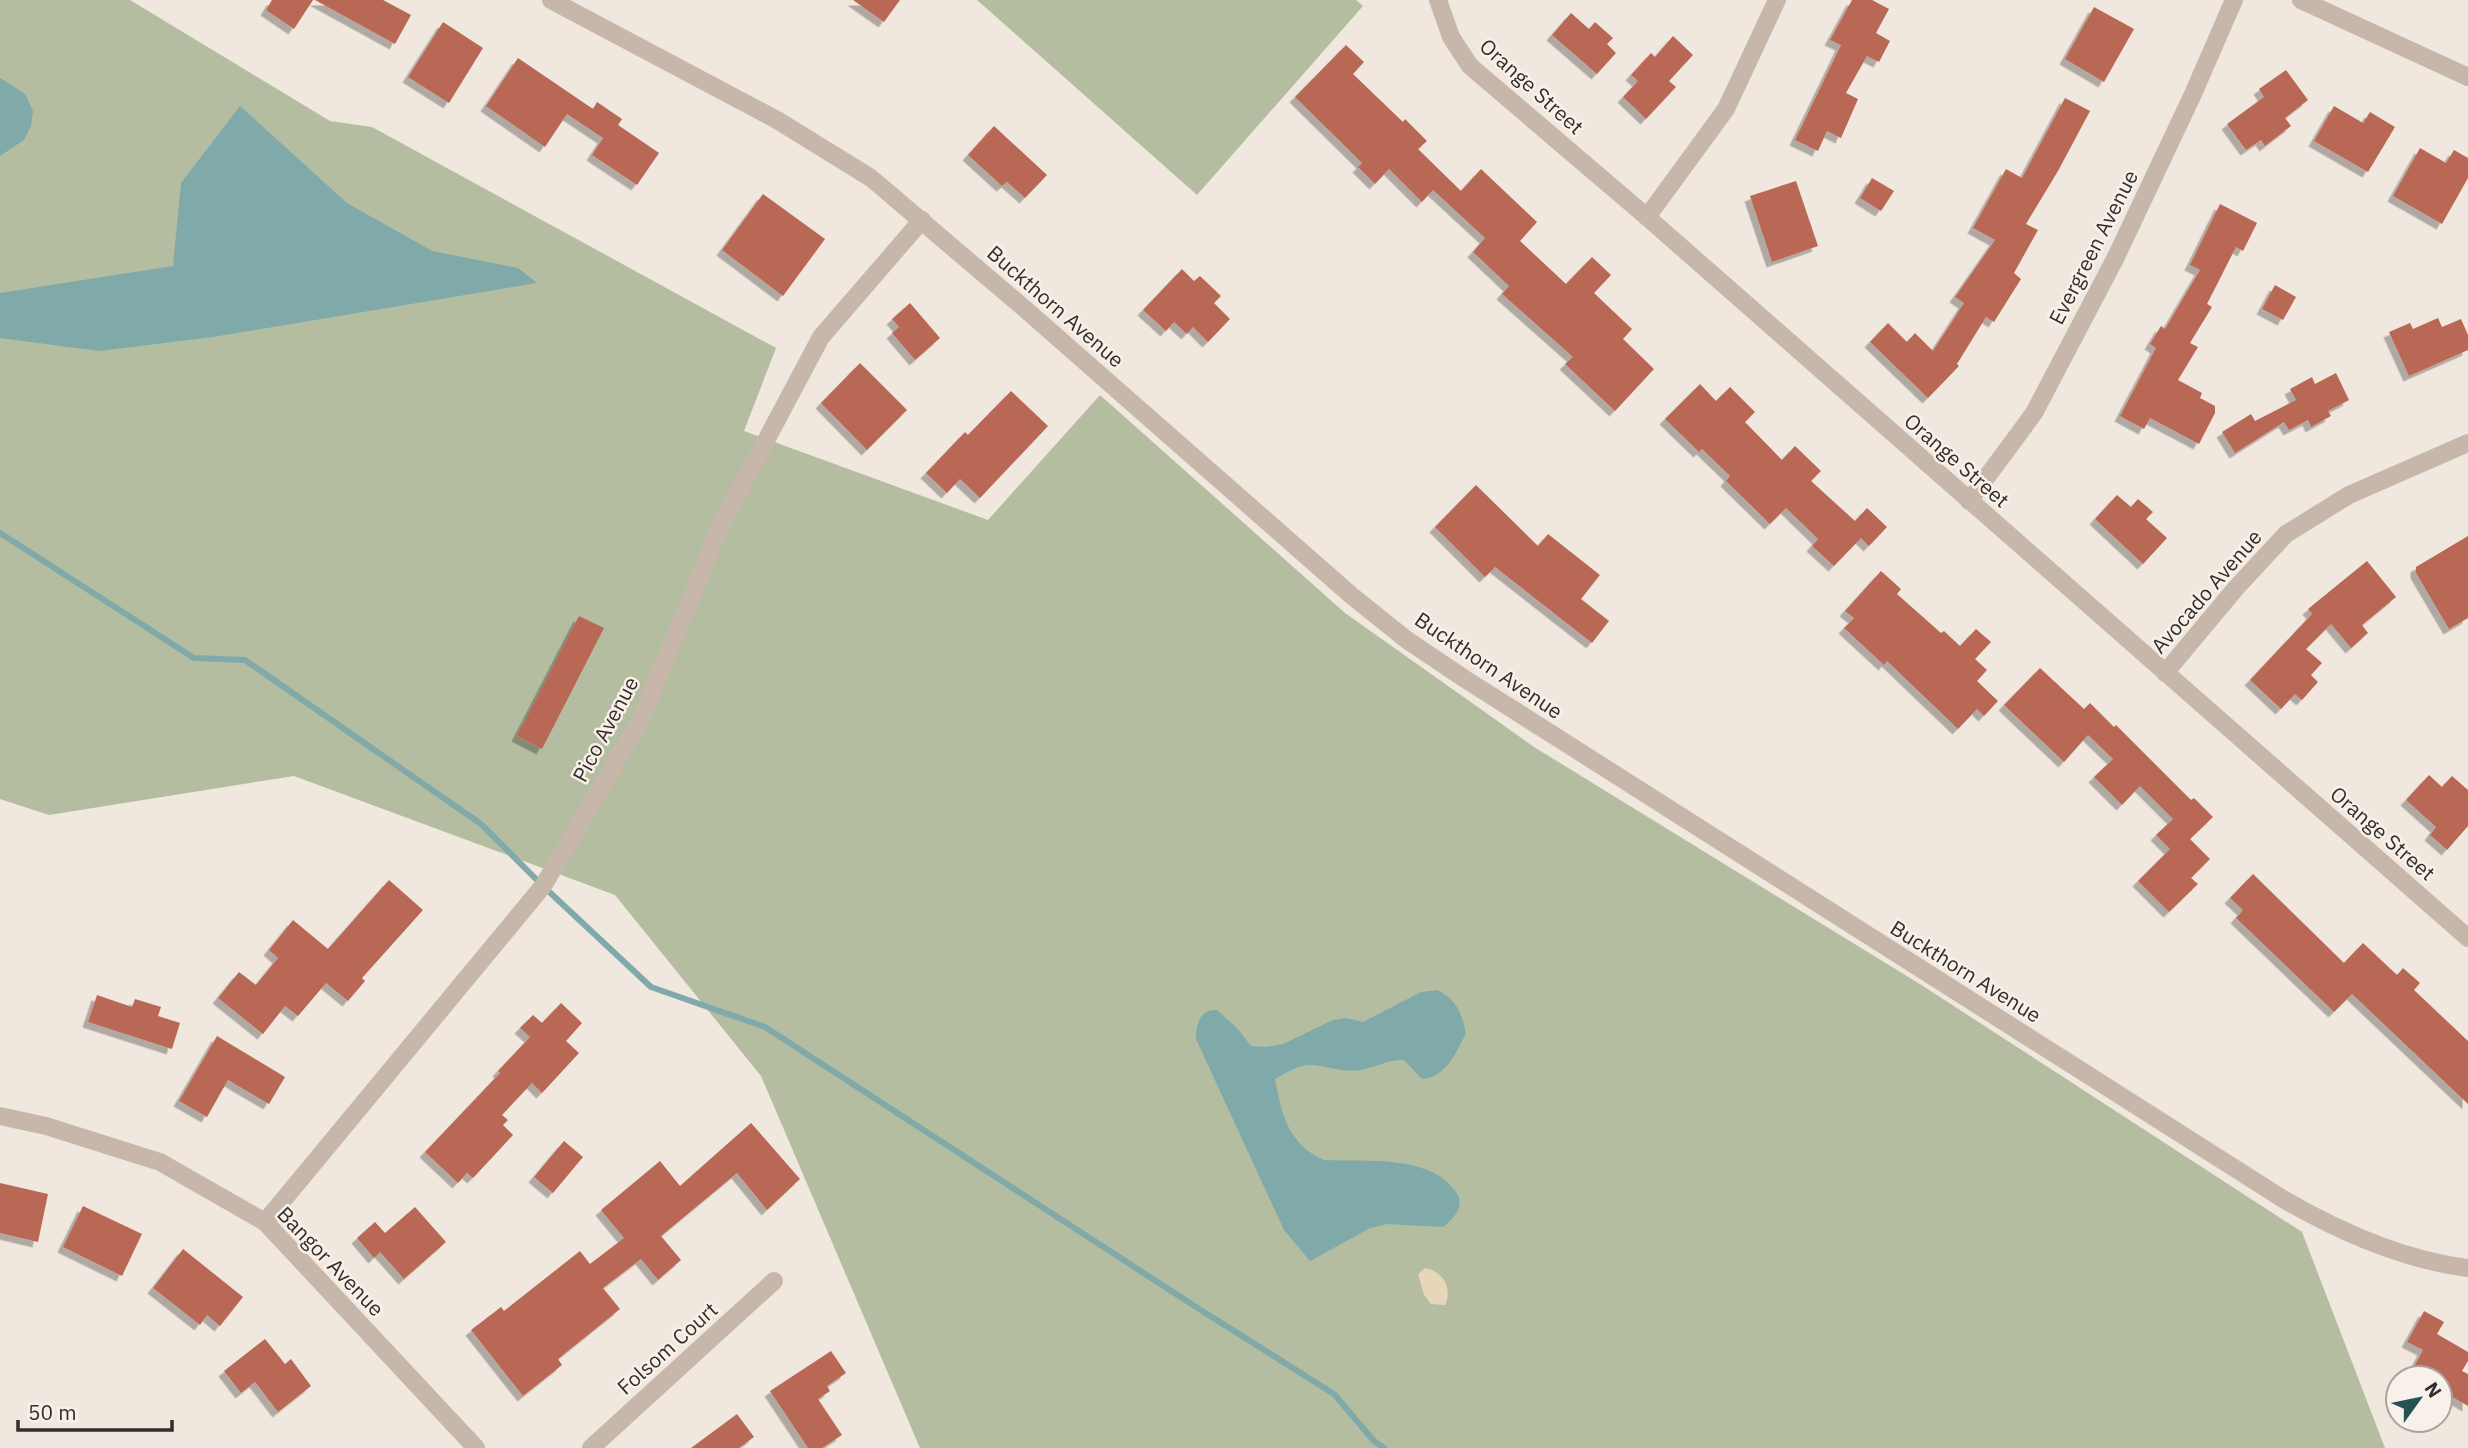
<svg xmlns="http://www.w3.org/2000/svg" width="2468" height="1448" font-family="'IBM Plex Sans',sans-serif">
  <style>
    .green { fill: #b4bda0 }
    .sand { fill: #e7d6b9 }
    .water { fill: #80a9aa }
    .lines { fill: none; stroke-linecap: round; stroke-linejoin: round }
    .stream { stroke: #80a9aa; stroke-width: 6 }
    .building { fill: #b86854; filter: url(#shadow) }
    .minor { stroke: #c7b7ab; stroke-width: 18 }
    .labels { text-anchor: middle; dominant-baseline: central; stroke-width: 5; stroke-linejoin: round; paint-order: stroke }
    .street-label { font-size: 21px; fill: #352d2a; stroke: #f8f1ea }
  </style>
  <defs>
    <filter id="shadow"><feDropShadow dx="-5.5" dy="5.5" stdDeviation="0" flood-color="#0004"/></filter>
  </defs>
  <rect width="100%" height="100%" fill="#f0e7de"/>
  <g class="green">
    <path d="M 0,0 L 130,0 L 330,121 L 372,127 L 776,348 L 744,431 L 988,520 L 1100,395 L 1345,613 L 1534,747 L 1923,986 L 2302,1232 L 2385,1448 L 920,1448 L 761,1076 L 615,895 L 294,776 L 49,815 L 0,799 Z"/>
    <path d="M 977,0 L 1356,0 L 1363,6 L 1197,195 Z"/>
  </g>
  <path class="sand" d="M 1425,1268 C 1443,1271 1453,1289 1445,1305 L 1431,1304 L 1424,1295 L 1418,1274 Z"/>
  <g class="water">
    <path d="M 0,78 L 25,94 L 33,111 L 31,126 L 24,140 L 0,156 Z"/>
    <path d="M 240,106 L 347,203 L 432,251 L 518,268 L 537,283 L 213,337 L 99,351 L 0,338 L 0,293 L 173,266 L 181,183 Z"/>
    <path d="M 1437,990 C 1457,1000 1461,1012 1466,1033 C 1456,1052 1447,1077 1422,1079 L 1404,1060 C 1389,1059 1376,1067 1361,1070 C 1344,1073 1328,1066 1311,1065 C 1299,1065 1285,1073 1275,1079 C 1282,1115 1288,1144 1324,1160 C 1365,1162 1430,1154 1456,1192 C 1466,1206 1454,1218 1443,1227 L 1387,1224 L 1370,1228 L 1310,1261 L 1284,1230 L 1196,1039 C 1196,1024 1200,1009 1217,1010 L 1237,1028 L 1251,1046 L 1265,1047 L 1283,1044 L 1333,1020 L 1346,1018 L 1363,1022 L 1421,992 Z"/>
  </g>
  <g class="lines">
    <path class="stream" d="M 0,533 L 194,658 L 245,660 L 481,824 L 543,886 L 651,987 L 765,1027 L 1196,1307 L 1334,1394 L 1374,1441 L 1384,1448"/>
  </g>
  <g class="building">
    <path d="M 272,0 L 313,0 L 294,29 L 266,10 Z"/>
    <path d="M 315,0 L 383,0 L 411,15 L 395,44 Z"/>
    <path d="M 853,0 L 900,0 L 884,22 Z"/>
    <path d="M 1852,0 L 1872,0 L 1889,9 L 1876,33 L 1890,41 L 1879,62 L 1867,56 L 1846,93 L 1858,99 L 1841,138 L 1827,131 L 1818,151 L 1795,140 L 1841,45 L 1830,40 Z"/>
    <path d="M 2094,7 L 2134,29 L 2104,82 L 2065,59 Z"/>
    <path d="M 1571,13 L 1589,29 L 1595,22 L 1613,38 L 1607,44 L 1616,53 L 1597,74 L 1552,35 Z"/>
    <path d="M 443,22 L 483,48 L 449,103 L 408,77 Z"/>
    <path d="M 1673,36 L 1693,55 L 1669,81 L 1676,87 L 1646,119 L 1623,97 L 1638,81 L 1631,75 L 1651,53 L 1655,57 Z"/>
    <path d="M 1346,45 L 1364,62 L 1353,74 L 1403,122 L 1405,119 L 1427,141 L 1418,149 L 1461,191 L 1481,169 L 1537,222 L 1520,241 L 1566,284 L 1592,257 L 1611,275 L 1594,293 L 1632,329 L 1623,339 L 1654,369 L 1615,411 L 1565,364 L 1573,357 L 1502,294 L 1509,286 L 1473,252 L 1485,238 L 1433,190 L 1422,202 L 1389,169 L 1375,184 L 1358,167 L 1362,163 L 1295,97 Z"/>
    <path d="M 518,58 L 593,109 L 597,102 L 622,119 L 618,125 L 659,153 L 637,185 L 592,155 L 603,138 L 567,114 L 545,147 L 486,106 Z"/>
    <path d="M 2286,70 L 2308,100 L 2285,118 L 2291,126 L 2265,146 L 2261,140 L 2246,150 L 2227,124 L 2264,97 L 2259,89 Z"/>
    <path d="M 2065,98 L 2090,111 L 2058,171 L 2026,224 L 2038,230 L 2014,273 L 2021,279 L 1994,322 L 1986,317 L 1957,364 L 1959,366 L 1928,398 L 1870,342 L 1888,323 L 1907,342 L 1915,333 L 1933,351 L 1964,303 L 1955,297 L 1995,240 L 1973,228 L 2006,169 L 2022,178 Z"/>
    <path d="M 2334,106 L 2363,123 L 2370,112 L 2395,127 L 2368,172 L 2314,141 Z"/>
    <path d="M 994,126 L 1047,175 L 1025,198 L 1007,182 L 1002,186 L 968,155 Z"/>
    <path d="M 2420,148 L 2446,163 L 2454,150 L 2468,158 L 2468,178 L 2442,224 L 2393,196 Z"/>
    <path d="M 1872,178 L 1894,191 L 1881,211 L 1860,198 Z"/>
    <path d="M 1796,181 L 1818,246 L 1772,262 L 1750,196 Z"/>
    <path d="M 763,194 L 825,239 L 783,296 L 722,250 Z"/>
    <path d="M 2220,204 L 2257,223 L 2243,251 L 2236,247 L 2207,304 L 2212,307 L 2190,343 L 2198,347 L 2178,380 L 2202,393 L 2200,398 L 2215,406 L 2215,413 L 2199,444 L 2150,418 L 2144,429 L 2120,416 L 2156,348 L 2150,344 L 2161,326 L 2165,329 L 2200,270 L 2190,265 Z"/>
    <path d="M 1182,269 L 1194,281 L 1200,276 L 1221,296 L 1214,303 L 1230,319 L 1208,342 L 1193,327 L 1187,334 L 1174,322 L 1166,331 L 1143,310 Z"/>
    <path d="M 2275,285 L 2296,297 L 2283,320 L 2262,309 Z"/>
    <path d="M 910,303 L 940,338 L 915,360 L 892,333 L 899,327 L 892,319 Z"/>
    <path d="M 2438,318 L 2442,327 L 2461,319 L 2468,335 L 2468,350 L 2409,376 L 2389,332 L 2410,323 L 2413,329 Z"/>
    <path d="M 860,363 L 907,410 L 867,450 L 821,403 Z"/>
    <path d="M 2336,373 L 2349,400 L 2328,411 L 2331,416 L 2311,427 L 2308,420 L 2289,430 L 2284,422 L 2235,453 L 2222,432 L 2251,414 L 2255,421 L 2296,400 L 2290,389 L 2312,377 L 2315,384 Z"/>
    <path d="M 1700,384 L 1716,401 L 1730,387 L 1755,412 L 1745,422 L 1782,460 L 1795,446 L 1821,471 L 1811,481 L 1855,521 L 1867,508 L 1887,527 L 1869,546 L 1861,538 L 1834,566 L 1812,546 L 1818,539 L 1786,508 L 1770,524 L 1726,481 L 1730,476 L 1702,449 L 1699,452 L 1665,419 Z"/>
    <path d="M 1011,391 L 1048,426 L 980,498 L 960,479 L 947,493 L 926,473 L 965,432 L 968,435 Z"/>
    <path d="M 1476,485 L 1538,546 L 1548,534 L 1600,575 L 1581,599 L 1609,621 L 1592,643 L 1495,567 L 1485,577 L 1435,527 Z"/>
    <path d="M 2117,495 L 2131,507 L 2138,499 L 2153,512 L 2146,519 L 2167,538 L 2143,564 L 2095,519 Z"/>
    <path d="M 2468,536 L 2468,618 L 2449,629 L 2416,573 L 2416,567 Z"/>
    <path d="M 2367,561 L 2396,597 L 2362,625 L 2368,633 L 2351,648 L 2331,624 L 2306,649 L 2322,663 L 2311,675 L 2318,682 L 2302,700 L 2295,694 L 2281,709 L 2250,680 L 2312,614 L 2308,609 Z"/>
    <path d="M 1881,571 L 1901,589 L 1897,594 L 1941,633 L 1944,631 L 1960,646 L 1976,629 L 1991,642 L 1975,659 L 1987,670 L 1977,681 L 1998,701 L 1984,716 L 1977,709 L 1958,729 L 1887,661 L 1884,665 L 1844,628 L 1854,618 L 1845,611 Z"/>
    <path d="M 579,616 L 604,628 L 542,749 L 517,736 Z"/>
    <path d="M 2040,668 L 2084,709 L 2090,703 L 2114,727 L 2116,725 L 2191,800 L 2194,798 L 2213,817 L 2190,839 L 2210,859 L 2191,878 L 2198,884 L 2169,912 L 2138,881 L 2170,849 L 2156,835 L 2173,819 L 2140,786 L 2122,805 L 2094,777 L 2113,759 L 2088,735 L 2064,762 L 2004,705 Z"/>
    <path d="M 2429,775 L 2442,787 L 2452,776 L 2468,790 L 2468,826 L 2447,850 L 2430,835 L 2436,827 L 2406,800 Z"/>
    <path d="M 2253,874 L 2344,963 L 2363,943 L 2397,975 L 2403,968 L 2420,983 L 2414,990 L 2468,1041 L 2468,1104 L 2352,994 L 2334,1012 L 2236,918 L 2243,910 L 2230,898 Z"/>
    <path d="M 389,880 L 423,910 L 362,978 L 365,981 L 348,1001 L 326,983 L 298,1016 L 285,1006 L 263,1034 L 218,998 L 239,972 L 256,985 L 278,958 L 269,950 L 293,920 L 328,949 Z"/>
    <path d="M 97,995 L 132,1007 L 135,999 L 161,1007 L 158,1016 L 180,1023 L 172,1049 L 88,1022 Z"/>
    <path d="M 561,1003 L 582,1023 L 566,1041 L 579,1053 L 542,1093 L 532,1083 L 502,1115 L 508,1120 L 503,1125 L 513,1135 L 473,1178 L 467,1173 L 458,1183 L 425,1152 L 500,1073 L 498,1071 L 530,1037 L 520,1028 L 533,1015 L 542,1023 Z"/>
    <path d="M 217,1036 L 285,1077 L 269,1104 L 228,1080 L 207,1117 L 179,1101 Z"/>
    <path d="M 751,1123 L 800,1179 L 767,1210 L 737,1173 L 661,1236 L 681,1260 L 658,1280 L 641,1259 L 603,1288 L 620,1309 L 558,1359 L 562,1365 L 523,1396 L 471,1330 L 501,1307 L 504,1311 L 580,1251 L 590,1264 L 624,1238 L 601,1210 L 660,1161 L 680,1186 Z"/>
    <path d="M 564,1141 L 583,1157 L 553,1193 L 534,1177 Z"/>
    <path d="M 0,1183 L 48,1194 L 38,1242 L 0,1233 Z"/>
    <path d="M 83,1206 L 142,1234 L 122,1276 L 63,1247 Z"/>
    <path d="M 415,1207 L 446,1242 L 404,1279 L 380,1252 L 374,1258 L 357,1238 L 375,1222 L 385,1233 Z"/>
    <path d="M 183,1249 L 243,1297 L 220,1326 L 207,1315 L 200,1325 L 153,1288 Z"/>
    <path d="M 2424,1311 L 2444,1322 L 2437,1334 L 2468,1352 L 2468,1361 L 2462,1371 L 2468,1374 L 2468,1406 L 2440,1390 L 2440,1378 L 2408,1378 L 2423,1350 L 2407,1342 Z"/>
    <path d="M 265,1339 L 285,1364 L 291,1359 L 311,1386 L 278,1412 L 255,1382 L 241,1393 L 224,1371 Z"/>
    <path d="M 831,1351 L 846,1373 L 827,1386 L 830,1391 L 818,1399 L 842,1435 L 822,1448 L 808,1448 L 770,1391 Z"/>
    <path d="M 737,1414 L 754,1437 L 739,1448 L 691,1448 Z"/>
  </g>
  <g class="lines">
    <g class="minor">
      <path d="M 551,0 L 777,120 L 871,178 L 1025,309 L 1352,596 L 1407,640 L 1465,679 L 2283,1199 C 2340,1232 2402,1260 2468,1268"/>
      <path d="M 1438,0 L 1451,37 L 1470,66 L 1647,217 L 2468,938"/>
      <path d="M 2301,0 L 2468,77"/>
      <path d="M 1647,217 L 1726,109 L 1777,0"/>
      <path d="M 1969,501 L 2034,413 L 2116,257 L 2193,94 L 2234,0"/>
      <path d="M 2165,673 L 2236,588 L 2286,534 L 2349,495 L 2468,443"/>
      <path d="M 0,1116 L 46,1126 L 160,1162 L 265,1222 L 476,1448"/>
      <path d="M 265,1222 L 543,886 L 638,725 L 722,523 L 821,337 L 922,220"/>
      <path d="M 591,1448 L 774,1281"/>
    </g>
  </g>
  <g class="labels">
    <g class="street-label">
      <text transform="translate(1532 86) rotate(42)">Orange Street</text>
      <text transform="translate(2093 247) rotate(-63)">Evergreen Avenue</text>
      <text transform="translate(1056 306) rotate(41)">Buckthorn Avenue</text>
      <text transform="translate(1957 460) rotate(41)">Orange Street</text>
      <text transform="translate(2206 591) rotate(-49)">Avocado Avenue</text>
      <text transform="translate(1489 665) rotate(34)">Buckthorn Avenue</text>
      <text transform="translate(605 729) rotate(-62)">Pico Avenue</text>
      <text transform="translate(2383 833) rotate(41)">Orange Street</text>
      <text transform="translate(1966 971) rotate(32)">Buckthorn Avenue</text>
      <text transform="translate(331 1261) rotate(46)">Bangor Avenue</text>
      <text transform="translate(667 1348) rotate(-42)">Folsom Court</text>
    </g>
  </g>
  <g transform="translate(2419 1399) rotate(57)"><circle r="33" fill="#f8f1ea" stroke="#aaa39d" stroke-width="2"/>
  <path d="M0-5L12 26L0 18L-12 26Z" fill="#245152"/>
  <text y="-10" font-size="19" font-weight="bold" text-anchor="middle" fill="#352d2a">N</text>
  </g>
  <path d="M18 1420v10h154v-10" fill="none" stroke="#352d2a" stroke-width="3.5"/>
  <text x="28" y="1420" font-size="21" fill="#352d2a" stroke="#f8f1ea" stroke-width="5" paint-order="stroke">50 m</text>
</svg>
